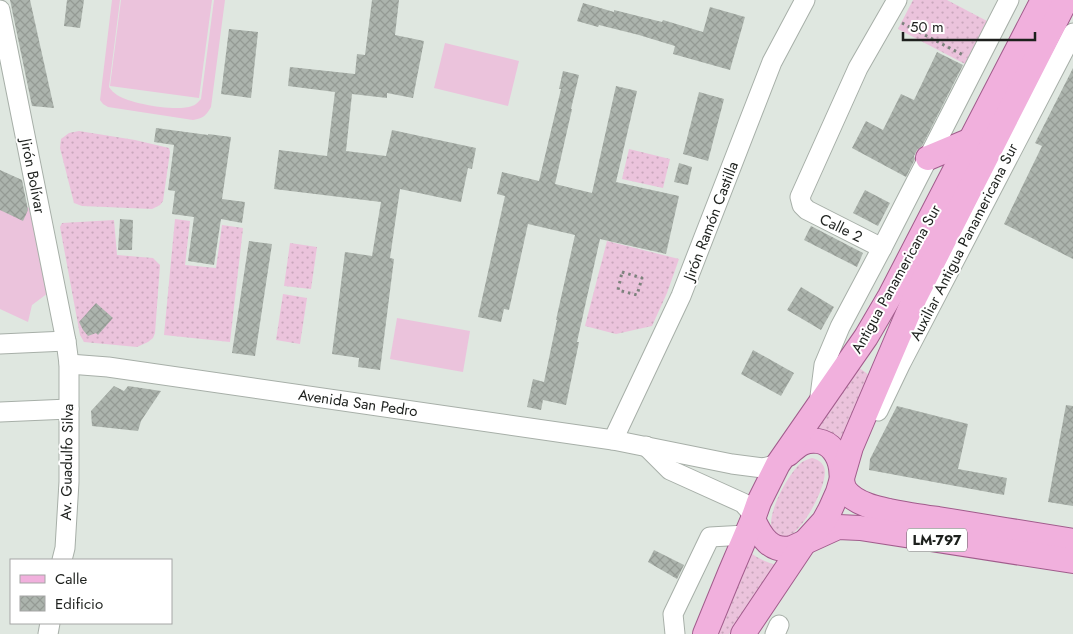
<svg xmlns="http://www.w3.org/2000/svg" width="1073" height="634" font-family="Jost,sans-serif">
  <style>
    .grass { fill: url(#grass-dots) }
    .pitch { fill: #ebc3dc }
    .building { fill: url(#building-cross-hatch) }
    .lines { fill: none; stroke-linecap: round; stroke-linejoin: round }
    .minor-casing { stroke: #a7afa8; stroke-width: 21 }
    .major-casing { stroke: #a15c8c; stroke-width: 26 }
    .path { stroke: #7d827d; stroke-width: 3; stroke-dasharray: 2.5 4; stroke-linecap: butt }
    .minor { stroke: #fff; stroke-width: 19 }
    .major { stroke: #f1b0dd; stroke-width: 24 }
    .labels { text-anchor: middle; dominant-baseline: central; stroke-width: 4; stroke-linejoin: round; paint-order: stroke }
    .shield { fill: #fff; stroke: #616361; stroke-width: 1 }
    .shield-label { font-size: 14px; font-weight: bold; fill: #1d201d }
    .street-label { font-size: 15px; fill: #1d201d; stroke: #fff }
  </style>
  <defs>
    <pattern id="grass-dots" width="8" height="8" patternUnits="userSpaceOnUse" patternTransform="scale(1.25)"><rect width="8" height="8" fill="#ebc3dc"/><path d="M2 2h.1M6 6h.1" fill="none" stroke="#c9a7bc" stroke-width="1.8" stroke-linecap="round"/></pattern>
    <pattern id="building-cross-hatch" width="8" height="8" patternUnits="userSpaceOnUse" patternTransform="scale(1.25)"><rect width="8" height="8" fill="#acb4ad"/><path d="M0 0l8 8M0 8l8-8" fill="none" stroke="#949a94"/></pattern>
  </defs>
  <rect width="100%" height="100%" fill="#dfe7e0"/>
  <g class="grass">
    <path d="M 913,0 L 947,0 L 987,21 L 965,64 L 898,29 Z"/>
    <path d="M 79,131 L 135,140 L 169,148 L 170,152 L 163,201 L 160,205 L 152,209 L 82,206 L 74,203 L 60,148 L 61,139 L 69,133 Z"/>
    <path d="M 629,149 L 670,159 L 663,188 L 622,179 Z"/>
    <path d="M 175,219 L 190,221 L 185,265 L 216,268 L 222,225 L 243,228 L 230,342 L 164,335 Z"/>
    <path d="M 114,220 L 117,255 L 153,258 L 160,265 L 155,333 L 153,338 L 148,342 L 137,347 L 84,342 L 80,335 L 60,227 L 62,223 Z"/>
    <path d="M 607,241 L 679,259 L 667,293 L 652,326 L 616,334 L 585,326 Z"/>
    <path d="M 290,243 L 317,247 L 311,289 L 284,286 Z"/>
    <path d="M 283,294 L 307,298 L 300,344 L 276,340 Z"/>
    <path d="M 858,367 L 869,375 L 845,445 C 835,434 830,429 815,428 Z"/>
    <path d="M 812,458 C 817,459 822,462 824,467 C 830,482 802,534 785,538 C 781,538 777,537 774,534 C 762,520 789,472 802,462 C 805,460 809,459 812,458 Z"/>
    <path d="M 747,550 C 757,558 765,562 777,565 L 729,634 L 716,634 Z"/>
  </g>
  <g class="pitch">
    <path d="M 112,0 L 120,0 L 109,87 C 111,90 114,93 117,95 C 131,104 177,112 192,106 C 196,105 198,102 201,99 L 214,0 L 225,0 L 211,107 C 206,116 203,118 193,120 L 108,107 L 103,104 L 100,100 Z"/>
    <path d="M 121,0 L 212,0 L 199,98 L 110,86 Z"/>
    <path d="M 445,43 L 519,61 L 508,106 L 434,88 Z"/>
    <path d="M 0,195 L 29,208 L 48,293 L 32,305 L 28,322 L 0,309 Z"/>
    <path d="M 397,318 L 470,331 L 463,372 L 390,359 Z"/>
  </g>
  <g class="building">
    <path d="M 10,0 L 30,0 L 54,108 L 32,106 Z"/>
    <path d="M 67,0 L 84,0 L 80,28 L 64,26 Z"/>
    <path d="M 372,0 L 399,0 L 395,35 L 424,41 L 413,98 L 387,93 L 387,98 L 352,94 L 346,151 L 386,156 L 392,130 L 476,148 L 472,169 L 468,168 L 461,202 L 400,189 L 390,258 L 394,259 L 380,370 L 358,367 L 359,358 L 332,354 L 345,252 L 372,256 L 381,202 L 274,189 L 279,150 L 327,156 L 335,92 L 288,86 L 290,67 L 355,74 L 357,54 L 365,55 Z"/>
    <path d="M 583,3 L 614,12 L 614,10 L 662,22 L 663,20 L 703,32 L 710,7 L 745,17 L 730,70 L 673,54 L 675,46 L 639,35 L 599,25 L 598,27 L 577,21 Z"/>
    <path d="M 229,29 L 258,32 L 251,98 L 221,94 Z"/>
    <path d="M 937,52 L 963,65 L 922,146 L 917,150 L 914,156 L 915,159 L 906,177 L 852,148 L 866,121 L 883,130 L 901,94 L 914,100 Z"/>
    <path d="M 1073,68 L 1073,259 L 1004,224 L 1042,146 L 1035,143 Z"/>
    <path d="M 563,71 L 579,75 L 571,109 L 572,109 L 555,184 L 592,193 L 616,86 L 637,91 L 616,182 L 679,196 L 666,254 L 600,239 L 577,342 L 579,342 L 566,405 L 543,400 L 541,410 L 527,407 L 533,379 L 544,382 L 557,320 L 556,320 L 575,235 L 528,224 L 509,310 L 504,309 L 501,322 L 478,317 L 505,196 L 497,194 L 502,172 L 539,181 L 561,89 L 559,89 Z"/>
    <path d="M 699,92 L 724,99 L 708,161 L 683,154 Z"/>
    <path d="M 156,128 L 208,135 L 208,134 L 231,137 L 222,199 L 245,202 L 242,223 L 221,219 L 214,265 L 188,261 L 194,217 L 172,214 L 175,191 L 168,190 L 174,145 L 154,142 Z"/>
    <path d="M 679,163 L 692,167 L 688,185 L 674,182 Z"/>
    <path d="M 0,170 L 22,180 L 28,210 L 23,221 L 0,210 Z"/>
    <path d="M 865,190 L 890,203 L 878,226 L 853,213 Z"/>
    <path d="M 120,219 L 133,220 L 132,250 L 118,250 Z"/>
    <path d="M 811,226 L 863,253 L 857,267 L 804,240 Z"/>
    <path d="M 249,241 L 272,244 L 255,356 L 232,353 Z"/>
    <path d="M 801,287 L 834,307 L 821,330 L 787,310 Z"/>
    <path d="M 96,303 L 113,318 L 98,335 L 96,333 L 88,336 L 83,330 L 79,322 Z"/>
    <path d="M 753,350 L 794,373 L 781,396 L 741,374 Z"/>
    <path d="M 114,386 L 124,391 L 128,386 L 161,391 L 141,421 L 138,431 L 92,426 L 91,411 Z"/>
    <path d="M 1066,405 L 1073,406 L 1073,506 L 1048,502 Z"/>
    <path d="M 897,406 L 968,424 L 958,469 L 1007,478 L 1004,495 L 869,470 L 870,459 Z"/>
    <path d="M 654,550 L 684,565 L 677,579 L 648,562 Z"/>
  </g>
  <g class="lines">
    <g class="minor-casing">
      <g id="minor">
        <path d="M 0,10 L 66,341 L 69,364 L 69,482 L 65,548 L 62,560"/>
        <path d="M 882,248 L 807,210 L 802,205 L 800,197 L 858,68 L 897,0"/>
        <path d="M 0,344 L 66,341"/>
        <path d="M 69,364 L 108,367 L 613,440 L 732,464 L 763,468 L 778,464"/>
        <path d="M 819,404 L 824,365 L 840,327 L 882,248 L 1009,0"/>
        <path d="M 878,411 L 901,363 L 1073,33"/>
        <path d="M 0,412 L 69,409"/>
        <path d="M 613,440 L 681,296 L 772,62 L 805,0"/>
        <path d="M 646,446 L 670,470 L 743,503 L 750,511 L 753,519"/>
        <path d="M 48,634 L 50,623"/>
        <path d="M 675,634 L 673,614 L 710,537 L 746,535"/>
        <path d="M 775,634 L 779,625"/>
      </g>
    </g>
    <g class="major-casing">
      <g id="major">
        <path d="M 928,158 L 971,140"/>
        <path d="M 788,454 C 797,446 804,439 818,441 C 831,443 839,455 841,468 C 842,475 841,483 845,490 C 850,497 859,502 867,505 C 874,508 881,509 889,511 C 905,514 921,517 938,519 C 983,526 1028,534 1073,541"/>
        <path d="M 753,519 C 761,537 771,553 792,548 L 838,527 L 860,528 L 1073,561"/>
        <path d="M 705,634 L 730,573 L 753,519 L 759,502 L 778,464 L 866,337 L 890,296 L 1043,0"/>
        <path d="M 743,634 L 804,543 L 824,521 L 830,510 L 838,492 L 851,447 L 915,297 L 1066,0"/>
      </g>
    </g>
    <g class="path">
      <path d="M 902,23 L 963,55"/>
      <path d="M 622,272 L 642,278 L 637,295 L 618,290 Z"/>
    </g>
    <use href="#minor" class="minor"/>
    <use href="#major" class="major"/>
  </g>
  <g class="labels">
    <rect class="shield" x="907" y="528.5" width="60" height="23" rx="4"/>
    <g class="shield-label">
      <text x="937" y="540">LM-797</text>
    </g>
    <g class="street-label">
      <text transform="translate(33 176) rotate(79)">Jirón Bolívar</text>
      <text transform="translate(711 221) rotate(-69)">Jirón Ramón Castilla</text>
      <text transform="translate(841 228) rotate(26)">Calle 2</text>
      <text transform="translate(964 242) rotate(-63)">Auxiliar Antigua Panamericana Sur</text>
      <text transform="translate(896 279) rotate(-61)">Antigua Panamericana Sur</text>
      <text transform="translate(358 403) rotate(8)">Avenida San Pedro</text>
      <text transform="translate(67 462) rotate(-89)">Av. Guadulfo Silva</text>
    </g>
  </g>
  <rect x="10" y="559" width="162" height="65" fill="#ffffff" stroke="#a5a6a5"/>
  <rect x="20" y="575" width="25" height="8" fill="#f1b0dd" stroke="#a5a6a5"/>
  <text x="55" y="584" font-size="15" fill="#1d201d">Calle</text>
  <rect x="20" y="596" width="25" height="15" fill="url(#building-cross-hatch)" stroke="#a5a6a5"/>
  <text x="55" y="609" font-size="15" fill="#1d201d">Edificio</text>
  <path d="M903 32v8h132v-8" fill="none" stroke="#1d201d" stroke-width="2.5"/>
  <text x="910" y="32" font-size="15" fill="#1d201d" stroke="#ffffff" stroke-width="4" paint-order="stroke">50 m</text>
</svg>
